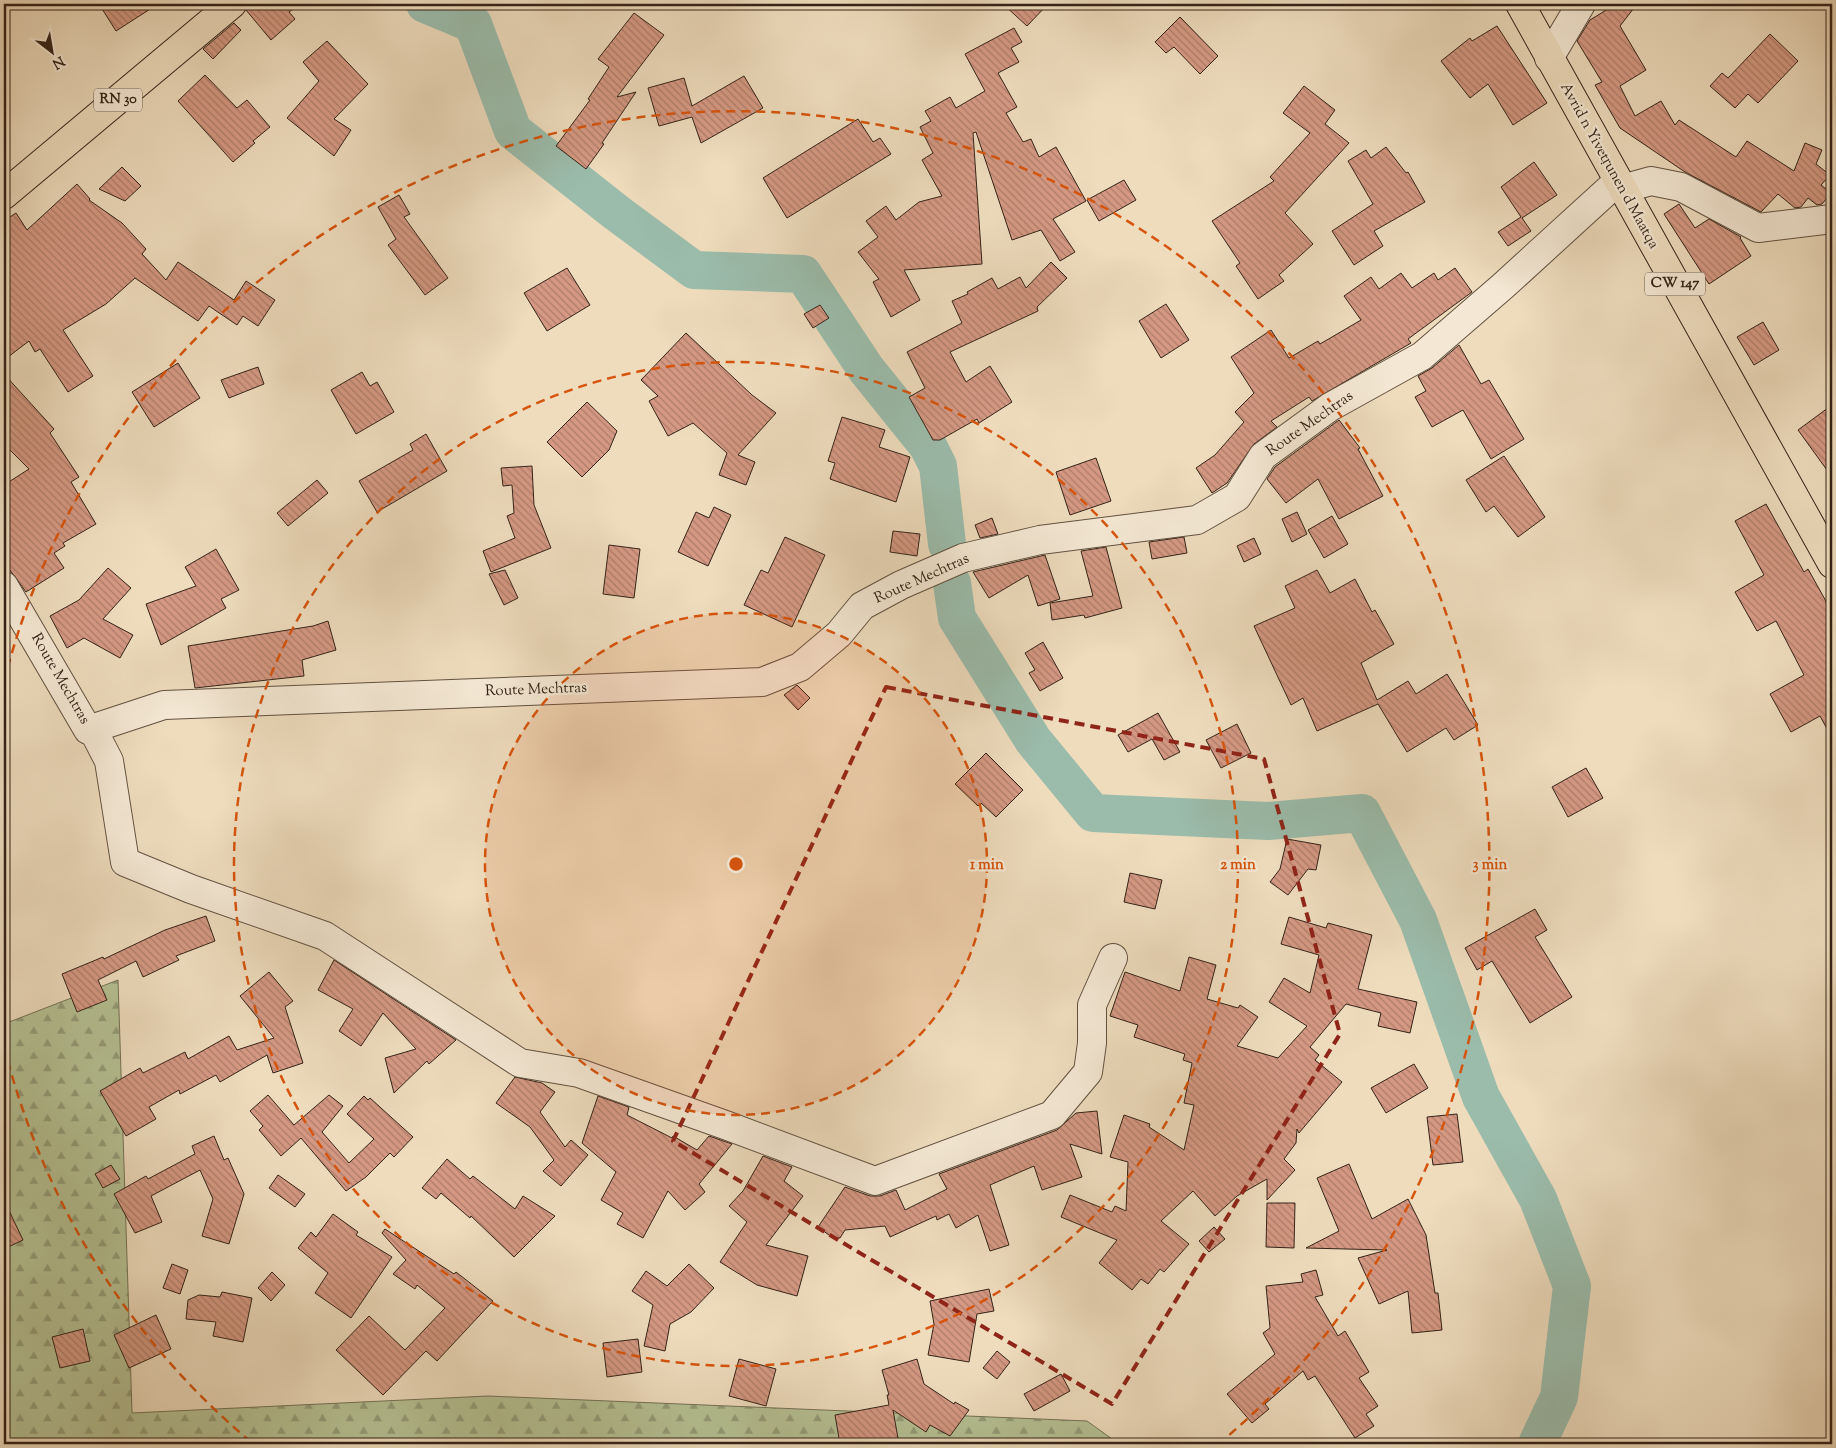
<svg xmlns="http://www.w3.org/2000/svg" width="1836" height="1448" font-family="'Sorts Mill Goudy',serif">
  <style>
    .forest { fill: url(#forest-firs); stroke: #747256 }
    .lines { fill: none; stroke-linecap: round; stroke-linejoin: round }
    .river { stroke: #9bbcab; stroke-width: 38 }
    .building { fill: url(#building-back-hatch); stroke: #342318 }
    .minor-casing { stroke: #625141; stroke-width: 30 }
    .major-casing { stroke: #342318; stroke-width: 30 }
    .minor { stroke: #f4e8d4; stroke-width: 28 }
    .major { stroke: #eedcbd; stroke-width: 28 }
    .marked { fill: none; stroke: #8f2418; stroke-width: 4; stroke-dasharray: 10 6; stroke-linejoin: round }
    .ring { fill: none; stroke: #d6540d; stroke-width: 2.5; stroke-dasharray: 9 6 }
    .labels { text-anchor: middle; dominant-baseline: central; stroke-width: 4.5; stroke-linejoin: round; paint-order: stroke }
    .shield { fill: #f4e8d4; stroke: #6e5e50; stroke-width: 1 }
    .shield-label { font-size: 14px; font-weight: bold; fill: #342318 }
    .street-label { font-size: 15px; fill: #342318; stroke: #f4e8d4 }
    .centre { fill: #d6540d; stroke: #f4e8d4; stroke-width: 2.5 }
    .ring-label { font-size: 15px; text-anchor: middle; font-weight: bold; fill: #d6540d; stroke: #f4e8d4; stroke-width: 4.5; stroke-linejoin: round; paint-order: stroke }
  </style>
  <defs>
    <pattern id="forest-firs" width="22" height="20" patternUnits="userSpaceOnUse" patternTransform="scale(1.25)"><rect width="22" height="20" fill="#b5c194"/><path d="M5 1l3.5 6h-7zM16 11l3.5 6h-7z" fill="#949c78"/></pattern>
    <pattern id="building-back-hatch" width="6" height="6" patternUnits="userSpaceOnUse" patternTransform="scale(1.25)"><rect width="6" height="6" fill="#d59983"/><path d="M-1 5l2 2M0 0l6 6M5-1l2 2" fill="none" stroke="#ae7c6a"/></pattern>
  </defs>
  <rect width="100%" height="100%" fill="#eedcbd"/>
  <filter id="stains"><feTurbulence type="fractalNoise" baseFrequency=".004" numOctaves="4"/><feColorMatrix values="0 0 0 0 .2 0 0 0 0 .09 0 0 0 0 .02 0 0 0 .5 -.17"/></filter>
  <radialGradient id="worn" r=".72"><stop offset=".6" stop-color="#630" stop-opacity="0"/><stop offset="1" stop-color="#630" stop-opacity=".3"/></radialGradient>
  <path class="forest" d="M 118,980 L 132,1413 L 488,1396 L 1087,1421 L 1119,1444 L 4,1444 L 4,1024 Z"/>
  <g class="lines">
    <g class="river">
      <path d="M 425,4 L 473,24 L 513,131 L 617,213 L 694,270 L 803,274 L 866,369 L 928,446 L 938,466 L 947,544"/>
      <path d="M 952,583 L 957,618 L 1033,740 L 1093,813 L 1268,821 L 1362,813 L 1418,920 L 1481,1097 L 1538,1199 L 1572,1286 L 1559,1397 L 1537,1444"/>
    </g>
  </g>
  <g class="building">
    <path d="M 99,4 L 158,4 L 116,31 Z"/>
    <path d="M 247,4 L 300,4 L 289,12 L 295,19 L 271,40 L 246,10 Z"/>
    <path d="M 1003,4 L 1048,4 L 1027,26 Z"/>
    <path d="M 1616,4 L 1637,4 L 1620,26 L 1646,70 L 1620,86 L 1635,116 L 1661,101 L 1675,125 L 1679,120 L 1736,157 L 1747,141 L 1794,171 L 1805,143 L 1822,150 L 1816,164 L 1830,175 L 1821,185 L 1831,193 L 1822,204 L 1817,205 L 1808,198 L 1801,207 L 1795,208 L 1778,194 L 1761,212 L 1685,172 L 1620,128 L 1595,85 L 1602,82 L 1577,41 L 1590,20 Z"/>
    <path d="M 634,13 L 664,35 L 617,97 L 636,92 L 602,143 L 604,144 L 586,169 L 556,146 L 590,100 L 588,99 L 609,67 L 598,59 Z"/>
    <path d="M 1180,17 L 1218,56 L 1200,74 L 1174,47 L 1166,53 L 1155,42 Z"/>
    <path d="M 234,23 L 241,30 L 213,59 L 203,49 Z"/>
    <path d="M 1497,26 L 1547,103 L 1513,125 L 1488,84 L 1470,98 L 1441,61 L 1470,38 L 1472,41 Z"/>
    <path d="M 1014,28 L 1022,42 L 1011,48 L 1019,62 L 998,73 L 1017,107 L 1006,113 L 1023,142 L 1031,139 L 1039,157 L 1056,147 L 1086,201 L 1053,219 L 1075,252 L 1060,261 L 1041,230 L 1012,240 L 976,132 L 973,133 L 982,264 L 904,270 L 920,300 L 891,317 L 873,282 L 879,279 L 858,252 L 878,237 L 866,221 L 886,206 L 896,220 L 919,202 L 942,196 L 922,160 L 933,153 L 920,127 L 931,121 L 925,111 L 950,97 L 956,108 L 985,91 L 965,54 Z"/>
    <path d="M 1770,34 L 1798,61 L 1758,103 L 1748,94 L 1735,108 L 1710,86 L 1722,73 L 1728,78 Z"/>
    <path d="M 327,41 L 368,84 L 334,119 L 351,130 L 334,156 L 287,118 L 319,81 L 303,62 Z"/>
    <path d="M 205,75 L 237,108 L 247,100 L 270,127 L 253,141 L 255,143 L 233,162 L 178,101 Z"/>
    <path d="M 744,76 L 763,108 L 701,143 L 692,117 L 659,126 L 648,88 L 684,78 L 692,106 Z"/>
    <path d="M 1304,86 L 1335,110 L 1325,124 L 1349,143 L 1285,213 L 1313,244 L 1279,275 L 1284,281 L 1258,299 L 1236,266 L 1240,263 L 1212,221 L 1274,181 L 1270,177 L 1310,133 L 1283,113 Z"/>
    <path d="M 858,119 L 873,142 L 880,138 L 891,154 L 787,218 L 763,178 Z"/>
    <path d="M 1386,147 L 1406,173 L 1408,172 L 1425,202 L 1374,231 L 1383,246 L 1354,265 L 1332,231 L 1373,204 L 1348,161 L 1366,150 L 1371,158 Z"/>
    <path d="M 1534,162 L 1557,195 L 1522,218 L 1531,231 L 1508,246 L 1498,232 L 1521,217 L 1501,187 Z"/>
    <path d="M 122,167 L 141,186 L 125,201 L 99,189 Z"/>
    <path d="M 1124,180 L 1136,200 L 1099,221 L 1087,200 Z"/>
    <path d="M 77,184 L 90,199 L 89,200 L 122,223 L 146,249 L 142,254 L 166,280 L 178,262 L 234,300 L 246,281 L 275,300 L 258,326 L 243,316 L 237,325 L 209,306 L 198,321 L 135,278 L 106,304 L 63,330 L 93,376 L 68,392 L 40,349 L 35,352 L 29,341 L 4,360 L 4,221 L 16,213 L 27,230 Z"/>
    <path d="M 399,195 L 410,214 L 404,217 L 448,278 L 425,295 L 388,245 L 396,239 L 378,207 Z"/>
    <path d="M 1679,204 L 1695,228 L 1709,219 L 1741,237 L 1740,238 L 1751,256 L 1709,284 L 1664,214 Z"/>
    <path d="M 1051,262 L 1067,278 L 1037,307 L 1038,311 L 950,352 L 966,382 L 990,366 L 1012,402 L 979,423 L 977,419 L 940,440 L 933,440 L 909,397 L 925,388 L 907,352 L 962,323 L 952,301 L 968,294 L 967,292 L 992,278 L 998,289 L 1020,277 L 1026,288 Z"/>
    <path d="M 567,268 L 590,305 L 547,331 L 524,293 Z"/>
    <path d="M 1455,268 L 1472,292 L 1408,339 L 1411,343 L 1312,401 L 1309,397 L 1271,421 L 1277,427 L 1254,444 L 1227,483 L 1212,493 L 1196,468 L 1215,455 L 1244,422 L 1235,412 L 1254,393 L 1231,357 L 1271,330 L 1289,358 L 1318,341 L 1320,344 L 1361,320 L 1344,296 L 1371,277 L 1379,289 L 1401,273 L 1412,288 L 1434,273 L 1438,280 Z"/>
    <path d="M 1166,304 L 1189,340 L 1161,358 L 1139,321 Z"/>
    <path d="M 820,305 L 829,318 L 813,328 L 804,314 Z"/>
    <path d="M 1763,322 L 1779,350 L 1754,365 L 1737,337 Z"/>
    <path d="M 686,333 L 752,395 L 776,413 L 738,455 L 755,462 L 746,485 L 719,475 L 727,453 L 693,423 L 668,436 L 649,401 L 658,396 L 641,380 Z"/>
    <path d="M 1459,345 L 1481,384 L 1489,380 L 1524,439 L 1491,459 L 1463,410 L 1432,427 L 1415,397 L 1426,391 L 1418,376 L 1432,368 Z"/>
    <path d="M 178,363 L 200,398 L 154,427 L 132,392 Z"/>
    <path d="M 258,367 L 264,384 L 229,398 L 221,380 Z"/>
    <path d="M 362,372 L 370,386 L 377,382 L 394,412 L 356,434 L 331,390 Z"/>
    <path d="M 4,374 L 54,429 L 50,433 L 79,477 L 71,482 L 96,524 L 63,543 L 65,546 L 54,553 L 64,568 L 26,592 L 4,562 L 4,485 L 29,469 L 4,444 Z"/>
    <path d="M 587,402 L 617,431 L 609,450 L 582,477 L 547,442 Z"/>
    <path d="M 1832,405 L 1832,477 L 1798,430 Z"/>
    <path d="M 842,417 L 885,430 L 879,447 L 910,457 L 896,502 L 830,479 L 835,463 L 828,461 Z"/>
    <path d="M 1339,420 L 1360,448 L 1358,449 L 1383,496 L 1339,519 L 1318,479 L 1286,503 L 1267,479 L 1275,467 Z"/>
    <path d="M 426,434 L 447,471 L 377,512 L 359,481 L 413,450 L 410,444 Z"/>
    <path d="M 1504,456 L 1545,517 L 1518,537 L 1494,506 L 1486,512 L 1466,480 Z"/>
    <path d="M 1096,458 L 1111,501 L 1070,515 L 1056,472 Z"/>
    <path d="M 532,466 L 534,505 L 551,548 L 491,572 L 483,551 L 515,538 L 507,516 L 514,513 L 512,485 L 503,486 L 501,468 Z"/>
    <path d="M 317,480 L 328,493 L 288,526 L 277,513 Z"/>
    <path d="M 1766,504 L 1804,572 L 1808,569 L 1832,612 L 1832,738 L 1820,716 L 1791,732 L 1770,694 L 1804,675 L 1776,621 L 1757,631 L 1735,592 L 1764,575 L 1735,521 Z"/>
    <path d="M 714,507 L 731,515 L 708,566 L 678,552 L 696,512 L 709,518 Z"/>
    <path d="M 1297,512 L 1307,534 L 1292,542 L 1282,519 Z"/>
    <path d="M 1332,516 L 1348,544 L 1324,558 L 1308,530 Z"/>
    <path d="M 992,518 L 998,534 L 980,538 L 975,525 Z"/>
    <path d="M 893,531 L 920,534 L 917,556 L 890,552 Z"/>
    <path d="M 785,537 L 825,555 L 792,627 L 744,605 L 761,570 L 768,573 Z"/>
    <path d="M 1184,537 L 1187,553 L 1152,559 L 1149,542 Z"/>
    <path d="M 1254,538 L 1261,554 L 1244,562 L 1237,546 Z"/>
    <path d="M 609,545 L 640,549 L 634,598 L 603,594 Z"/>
    <path d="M 1106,547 L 1122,608 L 1085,618 L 1084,615 L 1052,620 L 1050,603 L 1093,596 L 1081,551 Z"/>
    <path d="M 216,549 L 239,590 L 221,599 L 226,608 L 161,645 L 146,604 L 196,586 L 185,567 Z"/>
    <path d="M 1045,555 L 1060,599 L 1038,606 L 1028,575 L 989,598 L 973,572 Z"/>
    <path d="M 108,568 L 131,588 L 103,619 L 133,635 L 120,658 L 84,638 L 67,648 L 50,616 L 79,600 Z"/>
    <path d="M 505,570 L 518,598 L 504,605 L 489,574 Z"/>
    <path d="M 1317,570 L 1330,593 L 1355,579 L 1372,612 L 1375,610 L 1394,644 L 1361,663 L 1377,700 L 1408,681 L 1416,694 L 1447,674 L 1478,725 L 1454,740 L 1446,728 L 1407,752 L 1378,704 L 1317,731 L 1303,698 L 1291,705 L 1254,626 L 1295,608 L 1285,586 Z"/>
    <path d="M 328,621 L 336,650 L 302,660 L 304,676 L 195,688 L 188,646 L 313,626 Z"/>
    <path d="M 1043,642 L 1063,678 L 1040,691 L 1029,673 L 1035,670 L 1025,653 Z"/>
    <path d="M 797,685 L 810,698 L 798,710 L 784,695 Z"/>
    <path d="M 1158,713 L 1180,752 L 1164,760 L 1152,739 L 1128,752 L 1118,735 Z"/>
    <path d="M 1237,724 L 1251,753 L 1221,768 L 1206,740 Z"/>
    <path d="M 986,753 L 1023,790 L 996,817 L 981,803 L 978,806 L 955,784 Z"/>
    <path d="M 1586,768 L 1603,798 L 1568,817 L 1552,787 Z"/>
    <path d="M 1287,839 L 1321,845 L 1316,870 L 1308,869 L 1288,895 L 1270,882 L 1280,869 Z"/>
    <path d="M 1130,873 L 1162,880 L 1155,909 L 1124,902 Z"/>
    <path d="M 1535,909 L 1547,930 L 1535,937 L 1572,997 L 1530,1023 L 1492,961 L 1477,970 L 1465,948 Z"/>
    <path d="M 206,916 L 215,941 L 176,956 L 179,960 L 143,977 L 136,961 L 98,980 L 107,1000 L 77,1012 L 62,974 L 103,957 L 104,959 L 165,930 Z"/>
    <path d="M 1289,917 L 1326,928 L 1328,923 L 1372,935 L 1358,989 L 1417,1002 L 1410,1033 L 1378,1026 L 1381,1013 L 1346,1004 L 1310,1047 L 1319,1055 L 1315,1060 L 1342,1082 L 1299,1133 L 1297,1129 L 1296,1143 L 1284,1159 L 1295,1170 L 1267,1200 L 1267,1179 L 1237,1196 L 1215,1216 L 1193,1191 L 1161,1221 L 1189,1244 L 1164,1272 L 1160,1269 L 1148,1284 L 1141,1279 L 1132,1290 L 1099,1263 L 1117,1240 L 1061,1217 L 1070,1195 L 1112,1212 L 1115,1206 L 1126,1211 L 1128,1162 L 1110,1157 L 1124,1115 L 1150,1124 L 1149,1127 L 1184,1150 L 1194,1105 L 1184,1103 L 1192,1063 L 1183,1060 L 1185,1054 L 1134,1037 L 1138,1025 L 1110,1016 L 1125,972 L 1180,991 L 1189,957 L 1216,965 L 1207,999 L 1238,1008 L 1240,1005 L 1258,1017 L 1237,1046 L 1278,1058 L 1307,1026 L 1269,1002 L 1284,978 L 1310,993 L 1319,955 L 1281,944 Z"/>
    <path d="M 334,960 L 456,1040 L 429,1064 L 427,1061 L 394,1093 L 385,1058 L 416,1049 L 383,1013 L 361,1046 L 339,1031 L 353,1009 L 318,990 Z"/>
    <path d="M 269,972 L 293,1001 L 285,1007 L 303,1063 L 273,1073 L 267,1055 L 220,1082 L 216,1075 L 180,1094 L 179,1090 L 149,1107 L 156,1119 L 126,1136 L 100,1091 L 140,1068 L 143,1073 L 185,1052 L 188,1059 L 229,1036 L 237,1050 L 274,1038 L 240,996 Z"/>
    <path d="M 1414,1064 L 1428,1088 L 1386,1113 L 1371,1088 Z"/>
    <path d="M 515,1077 L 542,1083 L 555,1092 L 540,1112 L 565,1147 L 571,1140 L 588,1155 L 561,1186 L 543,1171 L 554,1160 L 530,1127 L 496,1103 Z"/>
    <path d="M 268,1095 L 294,1125 L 329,1095 L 343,1106 L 322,1132 L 349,1163 L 374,1139 L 347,1114 L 364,1096 L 368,1100 L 370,1098 L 413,1137 L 394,1157 L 390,1153 L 366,1177 L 346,1191 L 301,1138 L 281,1156 L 259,1130 L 263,1126 L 250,1111 Z"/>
    <path d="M 598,1096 L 629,1107 L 627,1115 L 672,1138 L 673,1136 L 697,1150 L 709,1136 L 732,1144 L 699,1184 L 705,1192 L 685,1210 L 668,1191 L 643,1238 L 617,1224 L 623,1213 L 601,1200 L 616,1172 L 582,1143 Z"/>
    <path d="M 1097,1111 L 1102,1154 L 1070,1144 L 1082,1177 L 1042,1190 L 1034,1166 L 990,1185 L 1009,1245 L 990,1251 L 978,1215 L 956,1228 L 949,1214 L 937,1220 L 936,1216 L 890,1237 L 885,1226 L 845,1230 L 840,1238 L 833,1238 L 818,1227 L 845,1187 L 870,1196 L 880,1196 L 896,1190 L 905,1210 L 947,1189 L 939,1174 L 1057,1130 L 1076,1113 Z"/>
    <path d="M 1457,1114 L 1463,1162 L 1433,1165 L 1427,1117 Z"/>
    <path d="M 214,1136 L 224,1160 L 228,1158 L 244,1194 L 229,1244 L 202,1236 L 213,1199 L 200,1170 L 151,1196 L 162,1222 L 135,1233 L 114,1194 L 146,1176 L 148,1179 L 195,1154 L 192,1146 Z"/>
    <path d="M 763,1156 L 792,1167 L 784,1181 L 803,1196 L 766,1245 L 808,1256 L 797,1296 L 757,1285 L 720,1262 L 747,1222 L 729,1206 L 743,1191 Z"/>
    <path d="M 447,1159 L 470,1179 L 473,1176 L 515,1209 L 523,1196 L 555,1216 L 514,1257 L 471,1216 L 470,1218 L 441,1193 L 436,1199 L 422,1188 Z"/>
    <path d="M 1349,1164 L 1372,1219 L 1408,1199 L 1426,1235 L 1435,1293 L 1438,1293 L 1442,1330 L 1412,1333 L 1408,1291 L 1379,1304 L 1358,1258 L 1387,1250 L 1306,1248 L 1339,1231 L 1317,1178 Z"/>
    <path d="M 111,1165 L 120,1179 L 103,1188 L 95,1174 Z"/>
    <path d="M 278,1175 L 305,1194 L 295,1207 L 269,1188 Z"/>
    <path d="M 4,1200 L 23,1240 L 4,1249 Z"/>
    <path d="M 1267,1203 L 1295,1203 L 1294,1248 L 1266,1247 Z"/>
    <path d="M 333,1214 L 358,1232 L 356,1235 L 392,1257 L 351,1318 L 315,1293 L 328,1273 L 298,1248 L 311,1232 L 316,1237 Z"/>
    <path d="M 1214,1227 L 1225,1239 L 1209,1252 L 1199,1241 Z"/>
    <path d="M 385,1229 L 454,1274 L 456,1272 L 493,1301 L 437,1361 L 426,1351 L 383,1395 L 336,1350 L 369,1316 L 405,1350 L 445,1308 L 417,1285 L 415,1289 L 393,1274 L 406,1260 L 382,1233 Z"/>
    <path d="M 172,1264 L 188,1270 L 180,1294 L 163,1288 Z"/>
    <path d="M 689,1264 L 714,1288 L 691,1312 L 670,1324 L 665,1351 L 644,1346 L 653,1305 L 632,1291 L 646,1271 L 667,1286 Z"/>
    <path d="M 1316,1270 L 1323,1295 L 1315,1297 L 1338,1336 L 1345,1331 L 1369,1372 L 1359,1378 L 1378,1406 L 1366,1414 L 1374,1426 L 1355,1438 L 1315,1376 L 1308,1380 L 1303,1371 L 1265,1404 L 1269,1409 L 1252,1423 L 1227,1394 L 1275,1354 L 1263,1333 L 1270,1328 L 1266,1286 L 1303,1282 L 1301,1274 Z"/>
    <path d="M 272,1272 L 285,1285 L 271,1301 L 258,1288 Z"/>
    <path d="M 989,1289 L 994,1311 L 977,1314 L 969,1362 L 928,1355 L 934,1324 L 930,1301 Z"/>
    <path d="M 222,1292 L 252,1298 L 243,1342 L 213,1336 L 216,1322 L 186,1319 L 188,1300 L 199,1295 L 220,1297 Z"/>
    <path d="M 156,1315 L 171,1349 L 129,1368 L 114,1335 Z"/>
    <path d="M 83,1329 L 90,1361 L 60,1368 L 52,1337 Z"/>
    <path d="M 638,1339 L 642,1372 L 607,1377 L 603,1343 Z"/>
    <path d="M 997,1351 L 1010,1362 L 997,1379 L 983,1368 Z"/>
    <path d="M 739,1359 L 776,1369 L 766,1406 L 729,1396 Z"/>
    <path d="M 917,1359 L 924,1384 L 954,1404 L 955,1402 L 969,1410 L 950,1436 L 930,1425 L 926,1432 L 893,1410 L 899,1444 L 840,1444 L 835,1415 L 889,1405 L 887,1395 L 889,1395 L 882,1370 Z"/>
    <path d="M 1061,1374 L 1070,1391 L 1034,1411 L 1024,1394 Z"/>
  </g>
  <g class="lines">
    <g class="minor-casing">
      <g id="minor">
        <path d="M 1549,58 L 1581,4"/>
        <path d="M 1622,189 L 1651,181 L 1681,187 L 1758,228 L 1832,219"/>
        <path d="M 4,586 L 88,730 L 164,705 L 762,682 L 800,667 L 839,634 L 862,606 L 901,585 L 963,558 L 1040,540 L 1197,520 L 1237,497 L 1263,456 L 1330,407 L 1422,356 L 1503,286 L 1618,181"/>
        <path d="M 92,728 L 109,761 L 125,862 L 191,889 L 325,936 L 520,1063 L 579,1073 L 728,1126 L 875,1181 L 1052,1115 L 1088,1072 L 1092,1043 L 1092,1005 L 1113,958"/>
      </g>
    </g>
    <g class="major-casing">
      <g id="major">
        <path d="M 1520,4 L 1832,564"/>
        <path d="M 4,195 L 232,4"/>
      </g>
    </g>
    <use href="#minor" class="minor"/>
    <use href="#major" class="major"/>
  </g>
  <path class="marked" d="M 886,687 L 1264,759 L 1340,1034 L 1112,1404 L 673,1141 Z"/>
  <circle cx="736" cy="864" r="251" fill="#d6540d" fill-opacity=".12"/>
  <g class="ring">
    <circle cx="736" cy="864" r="251"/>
    <circle cx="736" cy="864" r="502"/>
    <path d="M251 1442A754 754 0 0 1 4 1046M4 682A754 754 0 1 1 1221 1442"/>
  </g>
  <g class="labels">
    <g class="shield">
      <rect x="94" y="88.5" width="48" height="23" rx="4"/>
      <rect x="1645" y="272.5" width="60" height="23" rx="4"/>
    </g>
    <g class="shield-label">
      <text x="118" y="100">RN 30</text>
      <text x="1675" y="284">CW 147</text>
    </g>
    <g class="street-label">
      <text transform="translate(1609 166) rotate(61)">Avrid n Yivetṛunen d Maatqa</text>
      <text transform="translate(1310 424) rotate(-35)">Route Mechtras</text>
      <text transform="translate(922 579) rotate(-24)">Route Mechtras</text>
      <text transform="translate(60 679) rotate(60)">Route Mechtras</text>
      <text transform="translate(536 690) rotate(-2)">Route Mechtras</text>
    </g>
  </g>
  <circle cx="736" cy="864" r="8" class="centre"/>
  <g class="ring-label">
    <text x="987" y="869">1 min</text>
    <text x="1238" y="869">2 min</text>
    <text x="1490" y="869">3 min</text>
  </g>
  <rect width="1836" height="1448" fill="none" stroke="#eedcbd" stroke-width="20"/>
  <rect x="5" y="5" width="1826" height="1438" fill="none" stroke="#342318" stroke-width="2.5"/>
  <rect x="10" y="10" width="1816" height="1428" fill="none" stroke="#342318"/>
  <g transform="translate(52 52) rotate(149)" stroke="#f4e8d4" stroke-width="4" paint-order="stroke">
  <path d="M0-4L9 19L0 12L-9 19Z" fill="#342318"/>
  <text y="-8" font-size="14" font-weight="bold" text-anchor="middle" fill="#342318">N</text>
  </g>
  <rect width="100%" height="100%" filter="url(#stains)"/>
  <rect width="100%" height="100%" fill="url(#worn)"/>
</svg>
